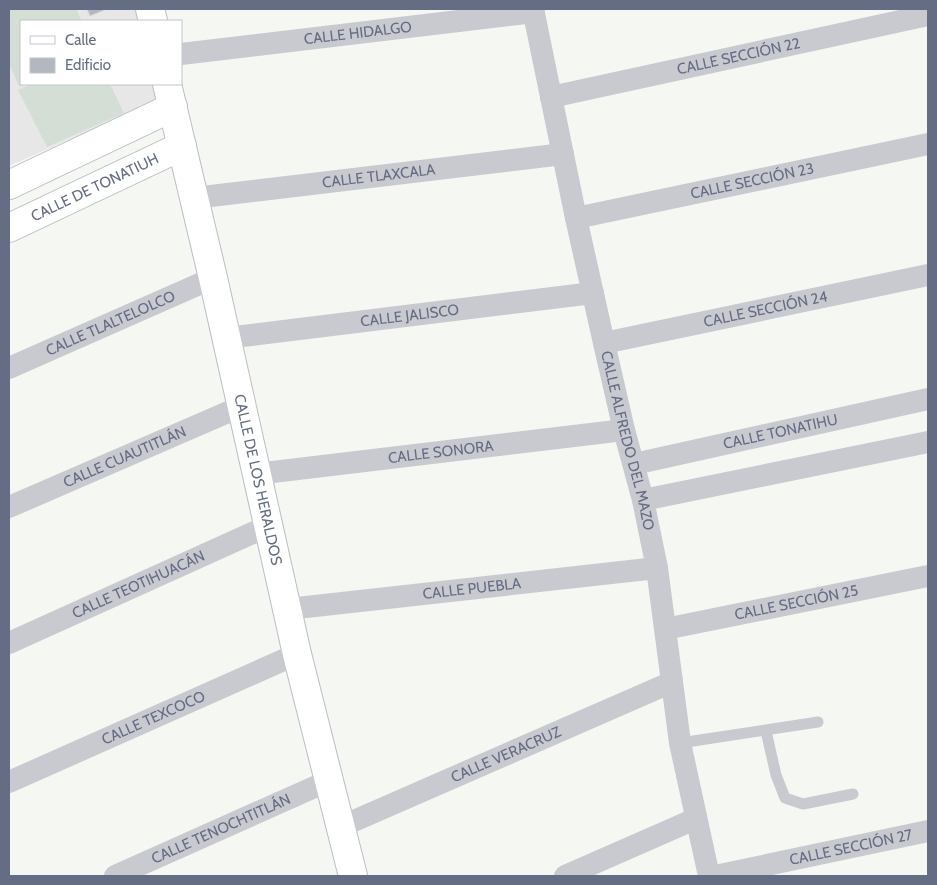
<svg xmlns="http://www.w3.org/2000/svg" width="937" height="885" font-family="Cabin,sans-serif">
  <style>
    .built { fill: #e6e7e6 }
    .garden { fill: #d5ded4 }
    .building { fill: #b3b7bf; stroke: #d7d8d6 }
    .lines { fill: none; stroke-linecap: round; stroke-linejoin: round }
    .secondary-casing { stroke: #bbbdc3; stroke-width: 30 }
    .lane { stroke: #c9cacf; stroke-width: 11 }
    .street { stroke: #c9cacf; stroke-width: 22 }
    .secondary { stroke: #fff; stroke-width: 28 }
    .labels { text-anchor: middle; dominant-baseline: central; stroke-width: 5; stroke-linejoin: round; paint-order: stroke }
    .street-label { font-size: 15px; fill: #656d85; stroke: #fff }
  </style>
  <rect width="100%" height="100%" fill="#f5f7f3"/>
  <path class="built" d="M 9,9 L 137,9 L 140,21 L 21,21 L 21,84 L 154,84 L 157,101 L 9,166 Z"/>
  <g class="garden">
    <path d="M 9,9 L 76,9 L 82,21 L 21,21 L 21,84 L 26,84 L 19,86 L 9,64 Z"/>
    <path d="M 32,84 L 110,84 L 124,113 L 47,147 L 18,90 Z"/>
  </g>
  <path class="building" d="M 87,9 L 107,9 L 90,16 Z"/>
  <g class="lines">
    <g class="secondary-casing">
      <g id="secondary">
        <path d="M 150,9 L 153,21"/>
        <path id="s19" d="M 167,84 L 213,278 L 297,654 L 353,876"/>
        <path d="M 9,185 L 173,107"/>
        <path id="s20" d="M 9,228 L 182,146"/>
      </g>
    </g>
    <g class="lane">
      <path d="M 766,731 L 776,775 L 785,798 L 803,804 L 853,794"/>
      <path d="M 680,743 L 818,722"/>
    </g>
    <g class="street">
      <path id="s1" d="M 533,9 L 576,218 L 604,343 L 624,430 L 643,500 L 657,568 L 680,743 L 709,876"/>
      <path id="s2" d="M 181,54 L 534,12"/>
      <path id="s3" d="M 551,97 L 928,15"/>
      <path id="s4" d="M 194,198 L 563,154"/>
      <path id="s5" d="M 576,218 L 928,144"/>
      <path id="s6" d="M 227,338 L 593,293"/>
      <path id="s7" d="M 604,343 L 928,275"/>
      <path id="s8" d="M 9,368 L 213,278"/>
      <path id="s9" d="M 634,464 L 928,399"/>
      <path id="s10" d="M 256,474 L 624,430"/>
      <path d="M 643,500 L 928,442"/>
      <path id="s11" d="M 9,507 L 242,406"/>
      <path id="s12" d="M 288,609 L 657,568"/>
      <path id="s13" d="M 665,629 L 928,576"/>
      <path id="s14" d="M 9,643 L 268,526"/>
      <path id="s15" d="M 9,782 L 297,654"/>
      <path id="s16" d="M 340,827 L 672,682"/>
      <path id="s17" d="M 115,876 L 328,781"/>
      <path d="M 565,876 L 695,819"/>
      <path id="s18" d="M 715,876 L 928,831"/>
    </g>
    <use href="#secondary" class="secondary"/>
  </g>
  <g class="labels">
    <g class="street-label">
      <text stroke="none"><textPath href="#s2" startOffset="178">CALLE HIDALGO</textPath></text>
      <text stroke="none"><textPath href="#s3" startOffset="192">CALLE SECCIÓN 22</textPath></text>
      <text stroke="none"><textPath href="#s4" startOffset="186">CALLE TLAXCALA</textPath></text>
      <text stroke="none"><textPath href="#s5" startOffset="180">CALLE SECCIÓN 23</textPath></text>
      <text stroke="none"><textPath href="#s20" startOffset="95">CALLE DE TONATIUH</textPath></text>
      <text stroke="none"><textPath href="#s7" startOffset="165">CALLE SECCIÓN 24</textPath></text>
      <text stroke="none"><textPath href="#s6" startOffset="184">CALLE JALISCO</textPath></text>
      <text stroke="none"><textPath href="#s8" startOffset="111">CALLE TLALTELOLCO</textPath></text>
      <text stroke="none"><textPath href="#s9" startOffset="150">CALLE TONATIHU</textPath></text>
      <text stroke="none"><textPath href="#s1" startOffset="442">CALLE ALFREDO DEL MAZO</textPath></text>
      <text stroke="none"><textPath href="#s10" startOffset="186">CALLE SONORA</textPath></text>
      <text stroke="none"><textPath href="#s11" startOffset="126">CALLE CUAUTITLÁN</textPath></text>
      <text stroke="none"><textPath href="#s19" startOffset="406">CALLE DE LOS HERALDOS</textPath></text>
      <text stroke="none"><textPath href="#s14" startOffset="142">CALLE TEOTIHUACÁN</textPath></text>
      <text stroke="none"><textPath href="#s12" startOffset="185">CALLE PUEBLA</textPath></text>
      <text stroke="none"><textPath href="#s13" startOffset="134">CALLE SECCIÓN 25</textPath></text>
      <text stroke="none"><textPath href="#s15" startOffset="158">CALLE TEXCOCO</textPath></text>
      <text stroke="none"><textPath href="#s16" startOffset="181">CALLE VERACRUZ</textPath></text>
      <text stroke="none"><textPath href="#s17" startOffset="116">CALLE TENOCHTITLÁN</textPath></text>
      <text stroke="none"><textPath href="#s18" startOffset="139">CALLE SECCIÓN 27</textPath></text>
    </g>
  </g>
  <rect width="937" height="885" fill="none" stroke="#656d85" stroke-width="20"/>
  <rect x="20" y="20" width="162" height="65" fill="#ffffff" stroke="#c1c5ce"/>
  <rect x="30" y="36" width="25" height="8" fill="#ffffff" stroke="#c1c5ce"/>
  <text x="65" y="45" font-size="15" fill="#656d85">Calle</text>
  <rect x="30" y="58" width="25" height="15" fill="#b3b7bf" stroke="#c1c5ce"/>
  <text x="65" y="70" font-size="15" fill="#656d85">Edificio</text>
</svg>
